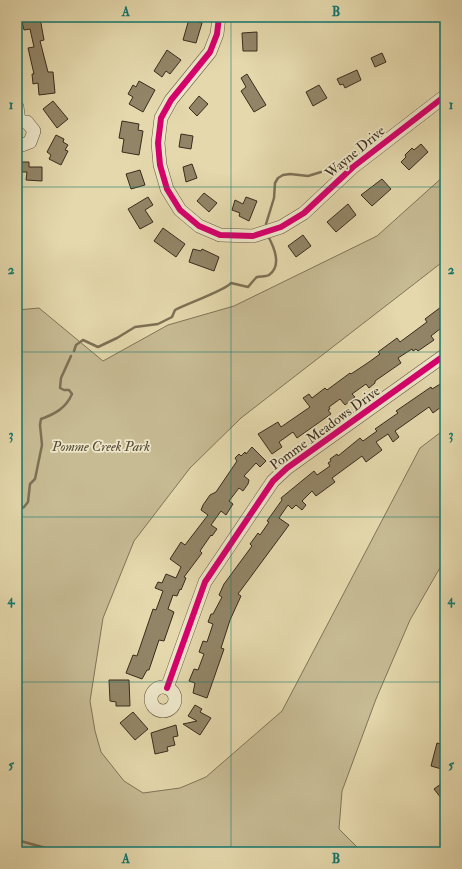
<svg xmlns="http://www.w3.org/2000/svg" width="462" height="869" font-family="'IM FELL Double Pica',serif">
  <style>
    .green { fill: #c7bb94; stroke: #807458 }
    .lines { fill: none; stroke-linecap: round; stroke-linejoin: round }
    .stream { stroke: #7d7055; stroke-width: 2.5 }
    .building { fill: #928567; stroke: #392c1c }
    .minor-casing { stroke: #645740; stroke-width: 14 }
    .minor { stroke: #ede6c9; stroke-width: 13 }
    .cycleway-casing { stroke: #ede6c9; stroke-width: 8 }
    .cycleway { stroke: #d6006c; stroke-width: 6 }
    .grid { fill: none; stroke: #0f766e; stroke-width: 1; stroke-opacity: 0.55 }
    .labels { text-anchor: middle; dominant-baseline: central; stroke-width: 3.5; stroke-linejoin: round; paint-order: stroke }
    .street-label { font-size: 14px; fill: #392c1c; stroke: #ede6c9 }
    .park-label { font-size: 14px; font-style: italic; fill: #554934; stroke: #ede6c9 }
    .neatline { fill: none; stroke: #0f766e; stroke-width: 1.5 }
    .grid-label { font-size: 13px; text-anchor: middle; font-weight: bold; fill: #0f766e }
  </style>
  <rect width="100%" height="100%" fill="#e4d8ac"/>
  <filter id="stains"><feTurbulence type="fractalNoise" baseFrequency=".005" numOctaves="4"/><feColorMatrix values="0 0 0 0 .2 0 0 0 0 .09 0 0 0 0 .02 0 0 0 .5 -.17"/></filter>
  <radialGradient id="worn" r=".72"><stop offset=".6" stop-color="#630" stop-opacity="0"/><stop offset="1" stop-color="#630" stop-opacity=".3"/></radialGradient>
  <path class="green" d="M 445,175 L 445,260 L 241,418 L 190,468 L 134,541 L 103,618 L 90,701 L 95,731 L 101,752 L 124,781 L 143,793 L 180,788 L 206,777 L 282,711 L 420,448 L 445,429 L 445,559 L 410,620 L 376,699 L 342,791 L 339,829 L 362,852 L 17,852 L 17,310 L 39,308 L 103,361 L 168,325 L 234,306 L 377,236 Z"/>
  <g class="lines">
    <g class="stream">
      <path d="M 266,224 L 274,198 L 275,183 L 278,178 L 283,175 L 290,174 L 308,176 L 321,172"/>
      <path d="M 74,351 L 76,345 L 83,340 L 98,347 L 117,338 L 135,327 L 158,324 L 172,317 L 175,310 C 186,304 226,290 231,283 L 248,287 C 251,284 254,279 257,277 C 260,276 266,277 269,275 C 282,266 274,247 268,236"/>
      <path d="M 17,510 L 24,507 L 28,502 L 30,484 L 35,479 L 42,445 L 40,425 L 41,419 C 55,414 66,408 72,394 L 69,390 L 64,390 L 60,388 L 61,378 L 71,356"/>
      <path d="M 17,840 L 60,852"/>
    </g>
  </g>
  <g class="building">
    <path d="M 40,18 L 44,40 L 40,41 L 48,72 L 53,72 L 55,93 L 39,95 L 38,83 L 33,84 L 32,74 L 34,74 L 28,48 L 34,47 L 30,29 L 24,30 L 22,22 Z"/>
    <path d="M 189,19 L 202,23 L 196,43 L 183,40 Z"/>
    <path d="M 257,32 L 257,51 L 243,51 L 242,33 Z"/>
    <path d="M 167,50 L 181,60 L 170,74 L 166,71 L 162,77 L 154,71 Z"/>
    <path d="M 382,53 L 386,62 L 375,67 L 371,58 Z"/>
    <path d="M 357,70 L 361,80 L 345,88 L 343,84 L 340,85 L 337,79 Z"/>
    <path d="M 247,74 L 266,105 L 254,112 L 241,91 L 246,87 L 241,78 Z"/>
    <path d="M 139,81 L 155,90 L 143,112 L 129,104 L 133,97 L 128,94 L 133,85 L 136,87 Z"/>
    <path d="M 319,85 L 327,98 L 313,106 L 306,92 Z"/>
    <path d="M 199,96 L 208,104 L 197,116 L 189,108 Z"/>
    <path d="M 53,101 L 68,119 L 57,128 L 43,109 Z"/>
    <path d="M 122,121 L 139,124 L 138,130 L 143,131 L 139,155 L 122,152 L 124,139 L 119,138 Z"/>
    <path d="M 181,134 L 193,136 L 191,149 L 179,147 Z"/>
    <path d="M 56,135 L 64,139 L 63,142 L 68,145 L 65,150 L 68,151 L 61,165 L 49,159 L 51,155 L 47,152 Z"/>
    <path d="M 421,144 L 428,152 L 409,170 L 401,162 L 406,157 L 405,155 L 412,148 L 414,150 Z"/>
    <path d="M 17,162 L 29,162 L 29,167 L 42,167 L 42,181 L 26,180 L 27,172 L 17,172 Z"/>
    <path d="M 192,164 L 197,178 L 186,182 L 183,167 Z"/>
    <path d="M 140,170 L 145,185 L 131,189 L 126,174 Z"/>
    <path d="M 382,179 L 391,189 L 372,206 L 361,195 Z"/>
    <path d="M 204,193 L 217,203 L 209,212 L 197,201 Z"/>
    <path d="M 148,197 L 153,205 L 145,210 L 153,222 L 140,229 L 128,209 Z"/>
    <path d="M 246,197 L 257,201 L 249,221 L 239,216 L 240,213 L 232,210 L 235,200 L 243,204 Z"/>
    <path d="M 348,204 L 356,215 L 336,232 L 327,222 Z"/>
    <path d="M 163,228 L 185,244 L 176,257 L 154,241 Z"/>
    <path d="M 303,235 L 311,246 L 296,257 L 288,246 Z"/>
    <path d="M 193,249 L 201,251 L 202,249 L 219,257 L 214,271 L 189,262 Z"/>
    <path d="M 445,304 L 445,325 L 431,336 L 434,340 L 418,351 L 416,349 L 413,351 L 412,349 L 398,358 L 401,363 L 375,381 L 375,383 L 369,388 L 366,384 L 352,394 L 355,397 L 345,405 L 340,399 L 329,407 L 330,409 L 328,410 L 331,414 L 297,438 L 293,432 L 279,442 L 282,447 L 272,454 L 258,434 L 278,422 L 281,427 L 310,407 L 303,398 L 309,394 L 312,398 L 325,388 L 327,390 L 350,373 L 351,374 L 369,362 L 380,354 L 378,352 L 397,338 L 400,342 L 427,322 L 425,319 Z"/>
    <path d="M 442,383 L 445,387 L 445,404 L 433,413 L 429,407 L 395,431 L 399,437 L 393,442 L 388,434 L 376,442 L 382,450 L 366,462 L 362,456 L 332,478 L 335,482 L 316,496 L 312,491 L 302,501 L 306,505 L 302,510 L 296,505 L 292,509 L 288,505 L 279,518 L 289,525 L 238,594 L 241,596 L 230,620 L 221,648 L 224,649 L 207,698 L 193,693 L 195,683 L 189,681 L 194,669 L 198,670 L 204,654 L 199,652 L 203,641 L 207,642 L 213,624 L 208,622 L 211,614 L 213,614 L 222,597 L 219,595 L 224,584 L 252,546 L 250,544 L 258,533 L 260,535 L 269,522 L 267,521 L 282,500 L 281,498 L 314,471 L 317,475 L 330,466 L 328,463 L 331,461 L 330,459 L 337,454 L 338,456 L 360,438 L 363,441 L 377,431 L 375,429 L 398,413 L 396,411 L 431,387 L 432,389 Z"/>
    <path d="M 252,447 L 266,461 L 260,467 L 256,463 L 244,476 L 249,480 L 248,484 L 243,491 L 239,488 L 229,501 L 233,504 L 226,515 L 221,511 L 211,525 L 217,529 L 212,536 L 211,535 L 200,551 L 202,553 L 184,577 L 186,578 L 181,590 L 180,589 L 177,596 L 173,595 L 168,609 L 174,612 L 164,641 L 159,640 L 149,670 L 147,670 L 142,679 L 126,673 L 133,655 L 137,656 L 153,609 L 156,610 L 163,591 L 155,588 L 158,582 L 162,583 L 166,574 L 176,578 L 181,567 L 170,559 L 181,542 L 185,545 L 208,515 L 201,510 L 203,505 L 210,495 L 216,492 L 237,461 L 235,458 L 239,454 L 241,456 L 245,452 L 246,454 Z"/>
    <path d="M 109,680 L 129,680 L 130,706 L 116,706 L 116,702 L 110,701 Z"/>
    <path d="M 195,705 L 202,709 L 200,712 L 211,718 L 200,735 L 183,724 L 197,721 L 188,716 Z"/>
    <path d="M 133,712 L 148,729 L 135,740 L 120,723 Z"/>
    <path d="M 176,725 L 178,736 L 173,737 L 175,745 L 167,747 L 168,751 L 155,754 L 151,733 Z"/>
    <path d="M 437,743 L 445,745 L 445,770 L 431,766 Z"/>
    <path d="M 445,781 L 445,803 L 434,789 Z"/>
  </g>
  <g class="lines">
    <g class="minor-casing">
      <g id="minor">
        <path d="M 219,17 L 217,34 L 210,52 L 171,100 L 161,118 L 158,143 L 160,165 L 167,189 L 180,210 L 199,226 L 220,235 L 253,236 L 281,227 L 304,213 L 353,167 L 445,96"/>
        <path d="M 17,107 L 19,121"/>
        <path d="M 17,122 L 27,122 L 34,131 L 30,142 L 22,145 L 17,144"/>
        <circle cx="163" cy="699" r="12"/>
        <path d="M 167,688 L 205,582 L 273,481 L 287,468 L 445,355"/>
      </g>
    </g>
    <use href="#minor" class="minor"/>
    <g class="cycleway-casing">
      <g id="cycleway">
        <path d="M 219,17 L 217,34 L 210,52 L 171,100 L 161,118 L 158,143 L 160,165 L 167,189 L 180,210 L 199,226 L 220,235 L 253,236 L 281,227 L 304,213 L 353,167 L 445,96"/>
        <path d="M 167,688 L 205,582 L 273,481 L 287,468 L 445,355"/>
      </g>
    </g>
    <use href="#cycleway" class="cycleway"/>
  </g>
  <path class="grid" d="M 231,17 L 231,852M 17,187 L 445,187M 17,352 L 445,352M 17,517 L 445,517M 17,682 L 445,682"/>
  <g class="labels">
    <g class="street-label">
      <text transform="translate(355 152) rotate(-40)">Wayne Drive</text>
      <text transform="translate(325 428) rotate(-36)">Pomme Meadows Drive</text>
    </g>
    <g class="park-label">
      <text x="101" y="446">Pomme Creek Park</text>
    </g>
  </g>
  <rect width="462" height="869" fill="none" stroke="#e4d8ac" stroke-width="44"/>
  <rect x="22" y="22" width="418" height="825" class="neatline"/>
  <g class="grid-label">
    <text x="126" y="16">A</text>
    <text x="336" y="16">B</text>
    <text x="11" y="109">1</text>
    <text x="451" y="109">1</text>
    <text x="11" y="274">2</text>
    <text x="451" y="274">2</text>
    <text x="11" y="439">3</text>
    <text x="451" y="439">3</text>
    <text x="11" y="604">4</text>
    <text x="451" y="604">4</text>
    <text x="11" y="769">5</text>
    <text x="451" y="769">5</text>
    <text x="126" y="863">A</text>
    <text x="336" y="863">B</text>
  </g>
  <rect width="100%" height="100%" filter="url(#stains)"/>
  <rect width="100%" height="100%" fill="url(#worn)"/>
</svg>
